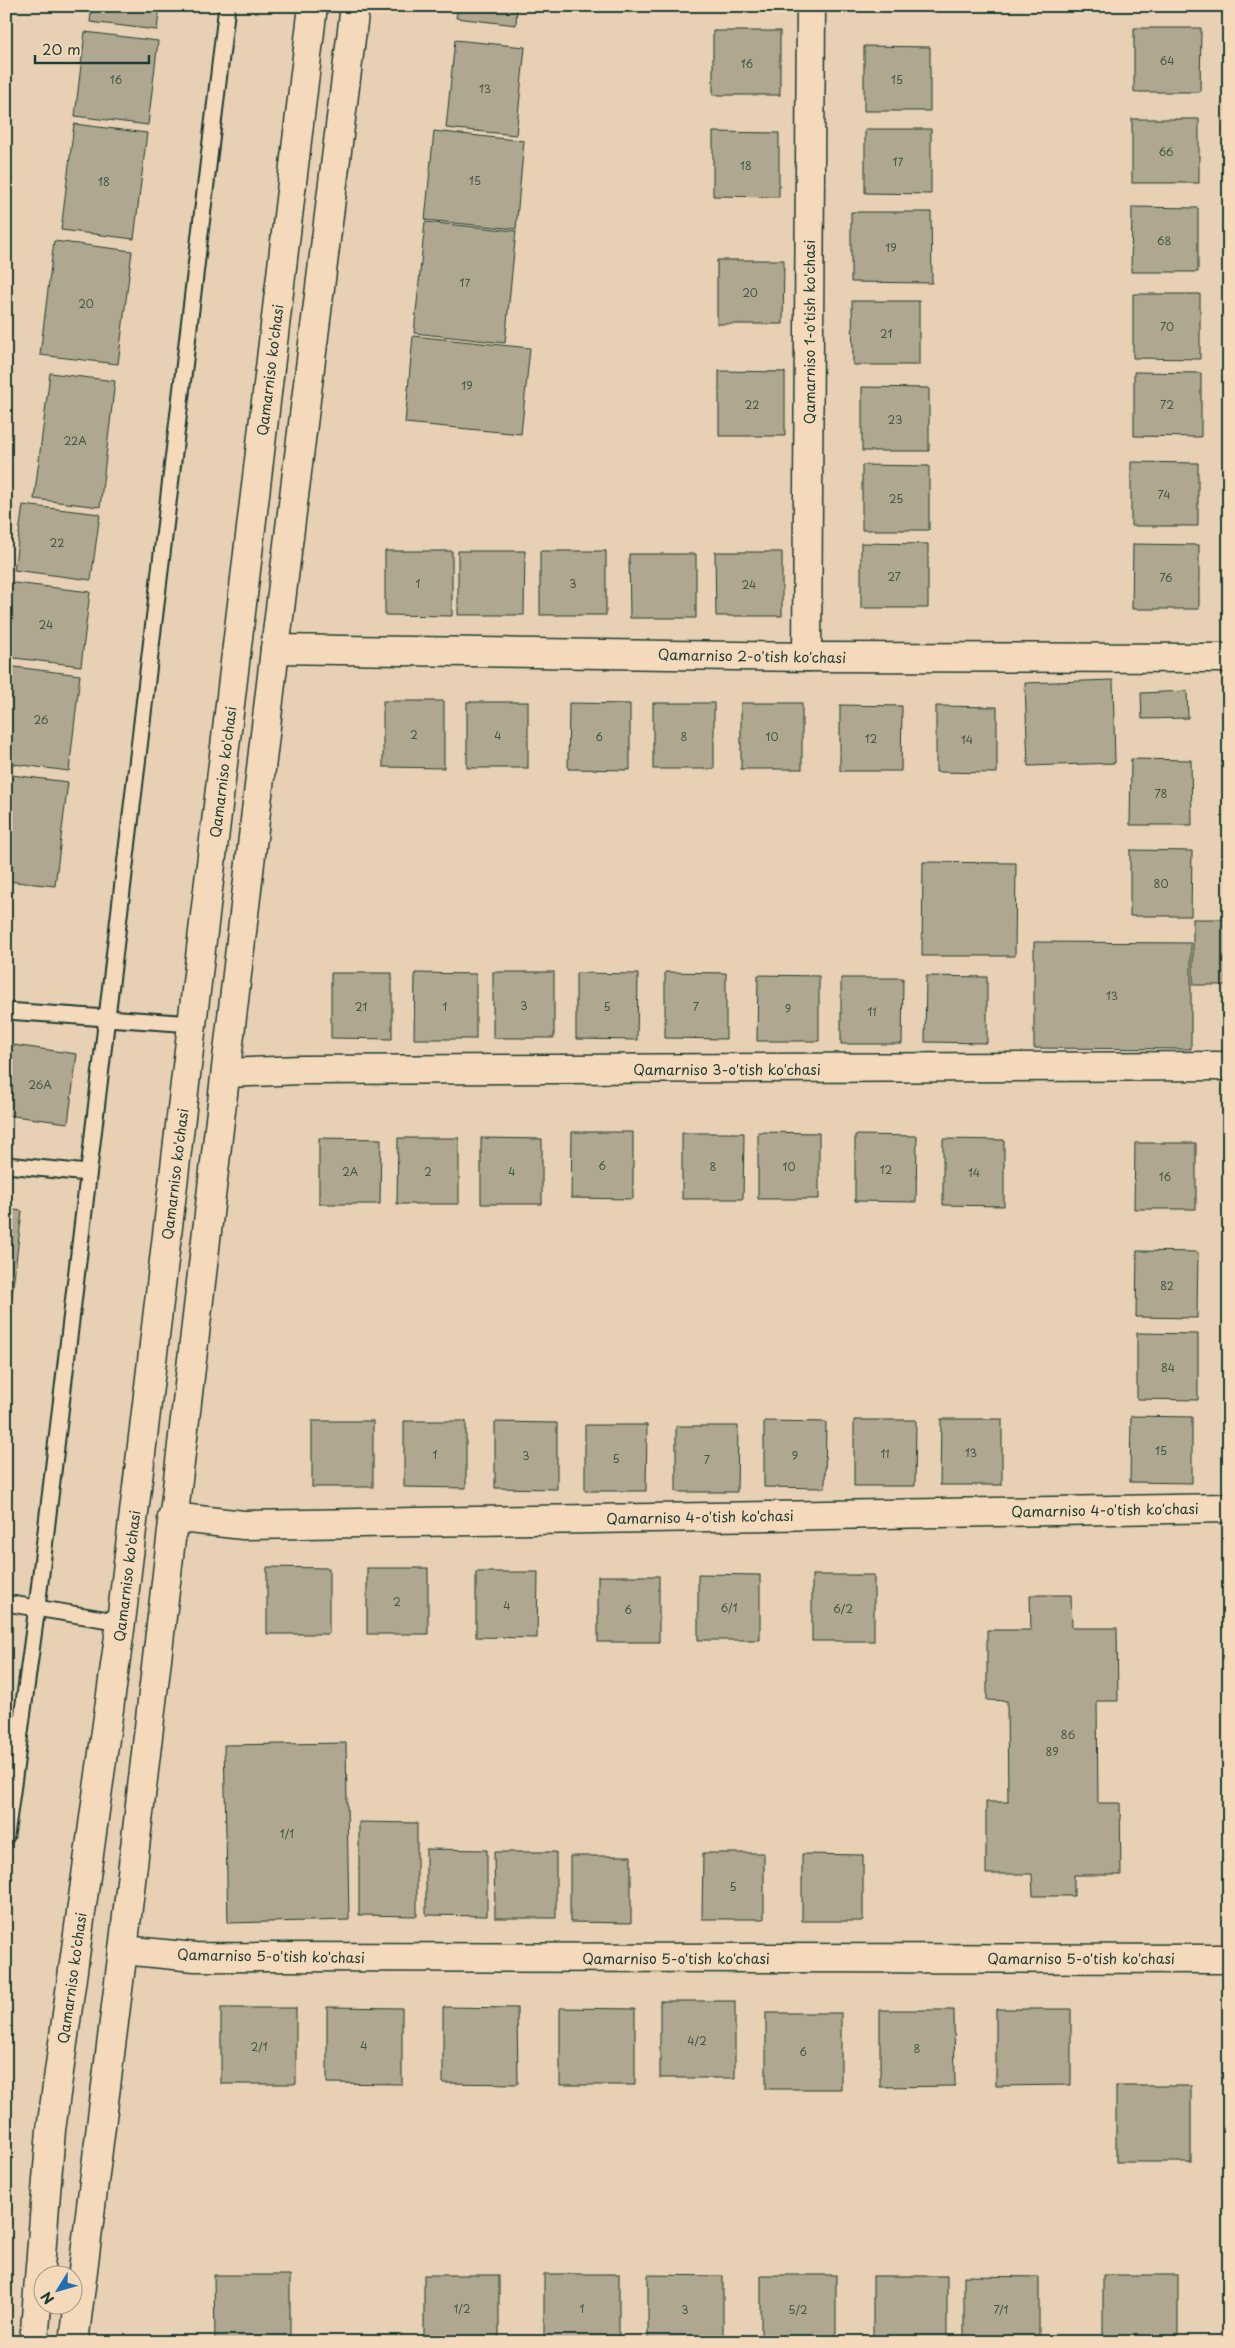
<svg xmlns="http://www.w3.org/2000/svg" width="1235" height="2348" font-family="'Playpen Sans',sans-serif">
  <style>
    .building { fill: #afa78f; stroke: #1f3d34 }
    .lines { fill: none; stroke-linecap: round; stroke-linejoin: round }
    .lane-casing { stroke: #1f3d34; stroke-width: 19 }
    .street-casing { stroke: #1f3d34; stroke-width: 31 }
    .secondary-casing { stroke: #1f3d34; stroke-width: 31 }
    .lane { stroke: #f4d9bb; stroke-width: 15 }
    .street { stroke: #f4d9bb; stroke-width: 28 }
    .secondary { stroke: #f4d9bb; stroke-width: 28 }
    .labels { text-anchor: middle; dominant-baseline: central; stroke-width: 4; stroke-linejoin: round; paint-order: stroke }
    .number-label { font-size: 11px; fill: #43584b }
    .street-label { font-size: 14px; fill: #1f3d34; stroke: #f4d9bb }
  </style>
  <rect width="100%" height="100%" fill="#e7d0b3"/>
  <filter id="ink" filterUnits="userSpaceOnUse"><feTurbulence type="fractalNoise" baseFrequency=".02" numOctaves="2"/><feDisplacementMap in="SourceGraphic" scale="10" xChannelSelector="R" yChannelSelector="G"/><feConvolveMatrix kernelMatrix="1 2 1 2 8 2 1 2 1" color-interpolation-filters="sRGB"/></filter>
  <g filter="url(#ink)">
    <g class="building">
      <path d="M 92,6 L 160,6 L 157,30 L 90,22 Z"/>
      <path d="M 458,6 L 517,6 L 516,25 L 456,18 Z"/>
      <path d="M 1134,28 L 1201,28 L 1200,92 L 1134,92 Z"/>
      <rect x="713" y="31" width="67" height="64"/>
      <path d="M 85,32 L 158,41 L 148,125 L 75,116 Z"/>
      <path d="M 455,40 L 525,47 L 516,135 L 446,128 Z"/>
      <path d="M 864,46 L 930,47 L 930,111 L 864,111 Z"/>
      <rect x="1132" y="119" width="67" height="64"/>
      <path d="M 74,124 L 147,133 L 134,239 L 61,230 Z"/>
      <path d="M 865,129 L 931,129 L 931,194 L 865,193 Z"/>
      <path d="M 434,131 L 524,141 L 516,229 L 425,220 Z"/>
      <path d="M 713,132 L 779,133 L 779,197 L 713,196 Z"/>
      <path d="M 1132,207 L 1198,208 L 1198,272 L 1131,272 Z"/>
      <path d="M 851,212 L 931,212 L 932,283 L 851,282 Z"/>
      <path d="M 425,222 L 516,231 L 505,343 L 414,333 Z"/>
      <path d="M 54,241 L 132,251 L 118,364 L 40,355 Z"/>
      <path d="M 717,260 L 784,260 L 783,324 L 717,324 Z"/>
      <path d="M 1133,294 L 1200,294 L 1200,359 L 1133,358 Z"/>
      <path d="M 852,301 L 919,301 L 919,365 L 853,365 Z"/>
      <path d="M 413,336 L 530,348 L 521,434 L 405,423 Z"/>
      <path d="M 719,371 L 785,372 L 785,436 L 719,436 Z"/>
      <path d="M 1134,372 L 1201,373 L 1201,437 L 1134,436 Z"/>
      <path d="M 50,373 L 115,381 L 100,507 L 34,499 Z"/>
      <path d="M 862,387 L 929,388 L 929,451 L 862,451 Z"/>
      <path d="M 1131,462 L 1198,463 L 1198,526 L 1131,526 Z"/>
      <path d="M 862,465 L 929,466 L 929,530 L 862,530 Z"/>
      <path d="M 23,505 L 100,514 L 91,580 L 14,570 Z"/>
      <path d="M 861,543 L 928,544 L 928,608 L 861,608 Z"/>
      <path d="M 1133,544 L 1199,545 L 1199,609 L 1132,609 Z"/>
      <path d="M 385,551 L 452,551 L 452,616 L 385,615 Z"/>
      <path d="M 458,551 L 525,551 L 524,615 L 458,615 Z"/>
      <rect x="540" y="551" width="66" height="64"/>
      <path d="M 715,552 L 782,552 L 782,616 L 716,616 Z"/>
      <path d="M 629,554 L 696,554 L 696,618 L 630,618 Z"/>
      <path d="M 6,582 L 90,592 L 81,666 L 6,657 Z"/>
      <path d="M 6,666 L 80,675 L 69,771 L 6,763 Z"/>
      <path d="M 1113,680 L 1115,763 L 1028,766 L 1025,683 Z"/>
      <path d="M 1187,691 L 1188,718 L 1142,719 L 1141,693 Z"/>
      <path d="M 383,701 L 444,701 L 444,768 L 383,767 Z"/>
      <rect x="467" y="702" width="61" height="66"/>
      <path d="M 569,703 L 630,704 L 630,770 L 568,769 Z"/>
      <rect x="653" y="703" width="61" height="66"/>
      <rect x="741" y="703" width="61" height="66"/>
      <path d="M 840,705 L 902,706 L 901,771 L 840,771 Z"/>
      <path d="M 936,706 L 997,707 L 997,773 L 936,772 Z"/>
      <path d="M 1131,759 L 1191,760 L 1192,825 L 1130,825 Z"/>
      <path d="M 12,775 L 68,782 L 55,886 L 6,881 L 6,826 Z"/>
      <path d="M 1130,850 L 1192,851 L 1191,916 L 1130,916 Z"/>
      <path d="M 923,862 L 1016,863 L 1015,956 L 922,956 Z"/>
      <rect x="1193" y="919" width="36" height="66"/>
      <path d="M 1034,942 L 1191,943 L 1191,1049 L 1034,1048 Z"/>
      <rect x="493" y="972" width="61" height="66"/>
      <path d="M 665,972 L 726,973 L 726,1039 L 665,1038 Z"/>
      <path d="M 331,973 L 392,973 L 392,1039 L 331,1038 Z"/>
      <path d="M 415,973 L 476,974 L 476,1039 L 414,1039 Z"/>
      <path d="M 576,973 L 638,974 L 637,1040 L 576,1039 Z"/>
      <path d="M 758,975 L 819,976 L 819,1041 L 757,1041 Z"/>
      <path d="M 926,976 L 987,977 L 987,1043 L 925,1042 Z"/>
      <path d="M 841,978 L 903,978 L 902,1044 L 841,1044 Z"/>
      <path d="M 6,1044 L 77,1054 L 68,1123 L 6,1115 Z"/>
      <path d="M 572,1132 L 633,1132 L 633,1199 L 571,1198 Z"/>
      <path d="M 758,1132 L 819,1133 L 819,1199 L 758,1199 Z"/>
      <path d="M 682,1133 L 744,1133 L 743,1199 L 682,1199 Z"/>
      <path d="M 855,1135 L 917,1136 L 916,1202 L 855,1201 Z"/>
      <path d="M 319,1138 L 381,1139 L 380,1204 L 319,1204 Z"/>
      <path d="M 398,1138 L 459,1138 L 459,1204 L 397,1204 Z"/>
      <path d="M 481,1138 L 542,1139 L 542,1204 L 481,1204 Z"/>
      <path d="M 943,1139 L 1004,1140 L 1004,1206 L 943,1205 Z"/>
      <path d="M 1135,1143 L 1196,1143 L 1196,1209 L 1134,1209 Z"/>
      <path d="M 6,1209 L 22,1211 L 6,1347 Z"/>
      <path d="M 1137,1251 L 1198,1252 L 1197,1318 L 1136,1317 Z"/>
      <path d="M 1137,1333 L 1198,1334 L 1198,1400 L 1137,1399 Z"/>
      <path d="M 1131,1416 L 1192,1417 L 1192,1483 L 1130,1482 Z"/>
      <path d="M 941,1419 L 1002,1419 L 1002,1485 L 940,1485 Z"/>
      <path d="M 854,1420 L 916,1420 L 915,1486 L 854,1486 Z"/>
      <rect x="312" y="1421" width="61" height="66"/>
      <path d="M 404,1421 L 466,1421 L 466,1488 L 404,1487 Z"/>
      <path d="M 764,1421 L 826,1422 L 825,1488 L 764,1487 Z"/>
      <path d="M 495,1422 L 557,1423 L 557,1489 L 495,1488 Z"/>
      <path d="M 585,1425 L 647,1425 L 646,1491 L 585,1491 Z"/>
      <path d="M 676,1426 L 738,1426 L 737,1492 L 676,1492 Z"/>
      <path d="M 267,1567 L 329,1568 L 329,1634 L 267,1634 Z"/>
      <rect x="367" y="1568" width="61" height="66"/>
      <path d="M 476,1572 L 538,1572 L 537,1638 L 476,1637 Z"/>
      <path d="M 698,1574 L 760,1575 L 760,1640 L 698,1640 Z"/>
      <rect x="812" y="1575" width="62" height="66"/>
      <rect x="598" y="1576" width="61" height="66"/>
      <path d="M 1030,1595 L 1071,1595 L 1072,1628 L 1117,1628 L 1118,1701 L 1097,1701 L 1098,1803 L 1120,1803 L 1121,1875 L 1074,1875 L 1074,1896 L 1033,1896 L 1032,1874 L 986,1874 L 986,1802 L 1008,1802 L 1007,1701 L 987,1700 L 987,1630 L 1031,1630 Z"/>
      <path d="M 346,1743 L 349,1920 L 228,1923 L 224,1745 Z"/>
      <path d="M 359,1822 L 417,1823 L 417,1916 L 359,1915 Z"/>
      <path d="M 426,1849 L 487,1850 L 487,1916 L 426,1915 Z"/>
      <path d="M 494,1852 L 556,1852 L 556,1918 L 495,1918 Z"/>
      <path d="M 703,1853 L 764,1853 L 764,1919 L 702,1919 Z"/>
      <path d="M 802,1854 L 863,1855 L 863,1921 L 802,1921 Z"/>
      <path d="M 570,1856 L 631,1856 L 631,1923 L 570,1922 Z"/>
      <rect x="660" y="2001" width="75" height="77"/>
      <path d="M 327,2007 L 402,2008 L 402,2084 L 327,2083 Z"/>
      <path d="M 443,2007 L 517,2008 L 518,2084 L 443,2083 Z"/>
      <rect x="221" y="2008" width="75" height="76"/>
      <path d="M 560,2008 L 635,2009 L 635,2085 L 560,2085 Z"/>
      <path d="M 996,2009 L 1071,2009 L 1071,2085 L 996,2086 Z"/>
      <path d="M 880,2010 L 954,2010 L 955,2086 L 880,2087 Z"/>
      <rect x="766" y="2013" width="75" height="76"/>
      <rect x="1116" y="2086" width="75" height="76"/>
      <rect x="544" y="2274" width="75" height="68"/>
      <path d="M 214,2275 L 290,2275 L 290,2342 L 215,2342 Z"/>
      <rect x="424" y="2275" width="75" height="67"/>
      <path d="M 648,2275 L 723,2276 L 723,2342 L 648,2342 Z"/>
      <rect x="761" y="2275" width="75" height="67"/>
      <rect x="1103" y="2275" width="75" height="67"/>
      <rect x="873" y="2276" width="74" height="66"/>
      <path d="M 964,2276 L 1039,2277 L 1039,2342 L 964,2342 Z"/>
    </g>
    <g class="lines">
      <g class="lane-casing">
        <g id="lane">
          <path d="M 6,1011 L 193,1024"/>
          <path d="M 6,1165 L 88,1173"/>
          <path d="M 6,1603 L 121,1622"/>
          <path d="M 6,1836 L 37,1607 L 227,6"/>
        </g>
      </g>
      <g class="street-casing">
        <g id="street">
          <path d="M 275,649 L 807,657 L 1229,658"/>
          <path d="M 807,657 L 811,6"/>
          <path d="M 226,1073 L 301,1070 L 1229,1066"/>
          <path d="M 172,1517 L 243,1525 L 1229,1508"/>
          <path d="M 123,1950 L 195,1957 L 1229,1959"/>
        </g>
      </g>
      <g class="secondary-casing">
        <g id="secondary">
          <path d="M 34,2342 L 51,2130 L 121,1622 L 313,6"/>
          <path d="M 74,2342 L 123,1950 L 275,649 L 355,6"/>
        </g>
      </g>
      <use href="#lane" class="lane"/>
      <use href="#street" class="street"/>
      <use href="#secondary" class="secondary"/>
    </g>
  </g>
  <g class="labels">
    <g class="number-label">
      <text x="1167" y="60">64</text>
      <text x="747" y="63">16</text>
      <text x="116" y="79">16</text>
      <text x="897" y="79">15</text>
      <text x="485" y="88">13</text>
      <text x="1166" y="151">66</text>
      <text x="898" y="161">17</text>
      <text x="746" y="165">18</text>
      <text x="475" y="180">15</text>
      <text x="104" y="181">18</text>
      <text x="1164" y="240">68</text>
      <text x="891" y="247">19</text>
      <text x="465" y="282">17</text>
      <text x="750" y="292">20</text>
      <text x="86" y="303">20</text>
      <text x="1167" y="326">70</text>
      <text x="886" y="333">21</text>
      <text x="467" y="385">19</text>
      <text x="752" y="404">22</text>
      <text x="1167" y="404">72</text>
      <text x="895" y="419">23</text>
      <text x="75" y="440">22A</text>
      <text x="1164" y="494">74</text>
      <text x="896" y="498">25</text>
      <text x="57" y="542">22</text>
      <text x="894" y="576">27</text>
      <text x="1166" y="577">76</text>
      <text x="418" y="583">1</text>
      <text x="573" y="583">3</text>
      <text x="749" y="584">24</text>
      <text x="46" y="624">24</text>
      <text x="41" y="719">26</text>
      <text x="414" y="734">2</text>
      <text x="498" y="735">4</text>
      <text x="599" y="736">6</text>
      <text x="684" y="736">8</text>
      <text x="772" y="736">10</text>
      <text x="871" y="738">12</text>
      <text x="967" y="739">14</text>
      <text x="1161" y="793">78</text>
      <text x="1161" y="883">80</text>
      <text x="1112" y="995">13</text>
      <text x="524" y="1005">3</text>
      <text x="361" y="1006">21</text>
      <text x="445" y="1006">1</text>
      <text x="607" y="1006">5</text>
      <text x="696" y="1006">7</text>
      <text x="788" y="1008">9</text>
      <text x="872" y="1011">11</text>
      <text x="40" y="1084">26A</text>
      <text x="602" y="1165">6</text>
      <text x="713" y="1166">8</text>
      <text x="789" y="1166">10</text>
      <text x="886" y="1169">12</text>
      <text x="350" y="1171">2A</text>
      <text x="428" y="1171">2</text>
      <text x="512" y="1171">4</text>
      <text x="974" y="1172">14</text>
      <text x="1165" y="1176">16</text>
      <text x="1167" y="1285">82</text>
      <text x="1168" y="1367">84</text>
      <text x="1161" y="1450">15</text>
      <text x="971" y="1452">13</text>
      <text x="885" y="1453">11</text>
      <text x="435" y="1454">1</text>
      <text x="526" y="1455">3</text>
      <text x="795" y="1455">9</text>
      <text x="616" y="1458">5</text>
      <text x="707" y="1459">7</text>
      <text x="397" y="1601">2</text>
      <text x="507" y="1605">4</text>
      <text x="729" y="1607">6/1</text>
      <text x="843" y="1608">6/2</text>
      <text x="628" y="1609">6</text>
      <text x="1068" y="1734">86</text>
      <text x="1052" y="1751">89</text>
      <text x="287" y="1833">1/1</text>
      <text x="733" y="1886">5</text>
      <text x="697" y="2040">4/2</text>
      <text x="364" y="2045">4</text>
      <text x="259" y="2046">2/1</text>
      <text x="917" y="2048">8</text>
      <text x="803" y="2051">6</text>
      <text x="462" y="2308">1/2</text>
      <text x="582" y="2308">1</text>
      <text x="685" y="2309">3</text>
      <text x="798" y="2309">5/2</text>
      <text x="1001" y="2309">7/1</text>
    </g>
    <g class="street-label">
      <text transform="translate(809 332) rotate(-90)">Qamarniso 1-o'tish ko'chasi</text>
      <text transform="translate(270 370) rotate(-83)">Qamarniso ko'chasi</text>
      <text transform="translate(752 656) rotate(1)">Qamarniso 2-o'tish ko'chasi</text>
      <text transform="translate(223 772) rotate(-83)">Qamarniso ko'chasi</text>
      <text x="727" y="1069">Qamarniso 3-o'tish ko'chasi</text>
      <text transform="translate(175 1174) rotate(-83)">Qamarniso ko'chasi</text>
      <text transform="translate(1105 1510) rotate(-1)">Qamarniso 4-o'tish ko'chasi</text>
      <text transform="translate(700 1517) rotate(-1)">Qamarniso 4-o'tish ko'chasi</text>
      <text transform="translate(127 1576) rotate(-83)">Qamarniso ko'chasi</text>
      <text transform="translate(271 1956) rotate(1)">Qamarniso 5-o'tish ko'chasi</text>
      <text x="676" y="1958">Qamarniso 5-o'tish ko'chasi</text>
      <text x="1081" y="1958">Qamarniso 5-o'tish ko'chasi</text>
      <text transform="translate(72 1978) rotate(-82)">Qamarniso ko'chasi</text>
    </g>
  </g>
  <rect width="1235" height="2348" fill="none" stroke="#f4d9bb" stroke-width="25"/>
  <rect x="12" y="12" width="1210" height="2323" fill="none" stroke="#1f3d34" stroke-width="2" filter="url(#ink)"/>
  <g transform="translate(58 2290) rotate(233)"><circle r="24" fill="#f4d9bb" stroke="#9f9b85"/>
  <path d="M0-4L9 19L0 12L-9 19Z" fill="#1f6fb2"/>
  <text y="-8" font-size="14" font-weight="bold" text-anchor="middle" fill="#1f3d34">N</text>
  </g>
  <path d="M35 55v8h114v-8" fill="none" stroke="#1f3d34" stroke-width="2.5"/>
  <text x="42" y="55" font-size="15" fill="#1f3d34" stroke="#f4d9bb" stroke-width="4" paint-order="stroke">20 m</text>
</svg>
